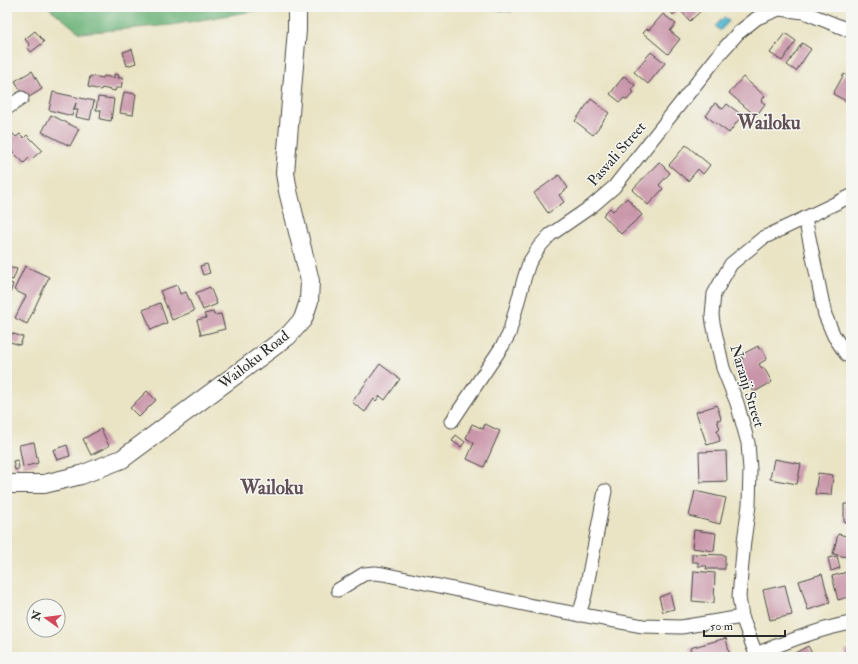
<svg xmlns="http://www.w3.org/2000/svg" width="858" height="664" font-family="'IM FELL Double Pica',serif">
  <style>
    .forest { fill: #6cb278; stroke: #4c6e52 }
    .water { fill: #50b5ce; stroke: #3e707c }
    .building { fill: #c995a9 }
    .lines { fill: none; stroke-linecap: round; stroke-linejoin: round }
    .street-casing { stroke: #484742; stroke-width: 15 }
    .secondary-casing { stroke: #484742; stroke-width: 20 }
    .street { stroke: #fff; stroke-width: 13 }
    .secondary { stroke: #fff; stroke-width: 18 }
    .labels { text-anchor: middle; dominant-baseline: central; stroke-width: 3; stroke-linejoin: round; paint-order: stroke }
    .street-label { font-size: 15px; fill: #2b2b2b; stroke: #f6f6f2 }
    .district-label { font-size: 19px; font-weight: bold; fill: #625057; stroke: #f6f6f2 }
  </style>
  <rect width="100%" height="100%" fill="#f6f6f2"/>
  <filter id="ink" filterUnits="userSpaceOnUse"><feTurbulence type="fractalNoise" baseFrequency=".025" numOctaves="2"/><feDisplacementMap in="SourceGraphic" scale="8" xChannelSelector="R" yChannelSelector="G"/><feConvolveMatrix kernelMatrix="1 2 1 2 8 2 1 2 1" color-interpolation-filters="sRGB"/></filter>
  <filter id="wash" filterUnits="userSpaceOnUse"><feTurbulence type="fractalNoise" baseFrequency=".012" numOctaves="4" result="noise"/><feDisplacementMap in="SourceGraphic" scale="16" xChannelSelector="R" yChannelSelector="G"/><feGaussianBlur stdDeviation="0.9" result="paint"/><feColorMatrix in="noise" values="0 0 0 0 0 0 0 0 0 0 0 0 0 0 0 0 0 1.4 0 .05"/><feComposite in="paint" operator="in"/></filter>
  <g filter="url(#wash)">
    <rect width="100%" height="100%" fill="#eae4c5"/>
    <g class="forest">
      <path d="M 48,7 L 278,7 L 171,25 L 80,33 Z"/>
      <path d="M 472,7 L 508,7 L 512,12 Z"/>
    </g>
    <path class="water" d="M 724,17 L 729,21 L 720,31 L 715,26 Z"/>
    <g id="blocks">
      <g class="building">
        <path d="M 666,7 L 705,7 L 690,21 L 679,9 L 673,15 Z"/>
        <path d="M 663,14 L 676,24 L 670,31 L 680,39 L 668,54 L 643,33 L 647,29 L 649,30 Z"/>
        <path d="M 35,31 L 44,42 L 31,52 L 27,47 L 30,45 L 25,39 Z"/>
        <path d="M 785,33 L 796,41 L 782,61 L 770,53 Z"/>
        <path d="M 802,43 L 811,49 L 796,71 L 787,65 Z"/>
        <path d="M 132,49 L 136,63 L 127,66 L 123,52 Z"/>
        <path d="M 651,52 L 665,63 L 648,84 L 634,72 Z"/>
        <path d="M 32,71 L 42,89 L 26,99 L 15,81 Z"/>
        <path d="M 114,74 L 119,75 L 118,78 L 123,78 L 121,88 L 116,88 L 115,91 L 102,88 L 101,90 L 88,87 L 90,76 L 103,78 L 104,76 L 114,78 Z"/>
        <path d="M 844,74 L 851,78 L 850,103 L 833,94 Z"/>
        <path d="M 624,76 L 635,85 L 631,90 L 634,92 L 627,100 L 624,98 L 620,102 L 610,94 Z"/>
        <path d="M 743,77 L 765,96 L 761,101 L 765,104 L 756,116 L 729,93 Z"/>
        <path d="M 7,89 L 12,92 L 7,101 Z"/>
        <path d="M 53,92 L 94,101 L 90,120 L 76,117 L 78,110 L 74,110 L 76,103 L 72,116 L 49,110 Z"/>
        <path d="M 124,92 L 136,94 L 133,115 L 120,113 Z"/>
        <path d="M 98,97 L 114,99 L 111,121 L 100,119 L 101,110 L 96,110 Z"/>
        <path d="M 591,99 L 609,113 L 593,135 L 575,121 Z"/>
        <path d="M 715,103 L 723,109 L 727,104 L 742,115 L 729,133 L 706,116 Z"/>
        <path d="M 51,115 L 79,129 L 70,146 L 42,132 Z"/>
        <path d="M 12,133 L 16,137 L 20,134 L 24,138 L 27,135 L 42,150 L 32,159 L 30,157 L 24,163 L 7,146 L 7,138 Z"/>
        <path d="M 686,145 L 710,165 L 703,174 L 698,169 L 688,181 L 669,165 Z"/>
        <path d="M 659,162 L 670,173 L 659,185 L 663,189 L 648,205 L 632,190 Z"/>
        <path d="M 559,175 L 568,188 L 559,195 L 564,202 L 548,213 L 534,193 Z"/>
        <path d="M 627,198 L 642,215 L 621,234 L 603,215 L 610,208 L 613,211 Z"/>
        <path d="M 207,264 L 210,273 L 203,275 L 200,266 Z"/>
        <path d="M 25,266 L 49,277 L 27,324 L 15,318 L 26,296 L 14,290 Z"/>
        <path d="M 7,267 L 17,269 L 13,280 L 7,278 Z"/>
        <path d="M 7,282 L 13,284 L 7,304 Z"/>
        <path d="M 177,285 L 180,294 L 186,292 L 194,311 L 172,320 L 160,291 Z"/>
        <path d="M 210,287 L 217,304 L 203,310 L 196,293 Z"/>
        <path d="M 160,303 L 167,323 L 151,330 L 143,310 Z"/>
        <path d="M 213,312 L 214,315 L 221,314 L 225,329 L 201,335 L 197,320 L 206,318 L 204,314 Z"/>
        <path d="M 8,332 L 23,337 L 20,345 L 7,341 Z"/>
        <path d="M 758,346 L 759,349 L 761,348 L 767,359 L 759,364 L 762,369 L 764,368 L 772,382 L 754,392 L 751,387 L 748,388 L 735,363 L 743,359 L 741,355 Z"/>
        <path d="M 380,364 L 400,379 L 385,400 L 380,396 L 376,401 L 374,399 L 365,412 L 352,402 Z"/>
        <path d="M 147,391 L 156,400 L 139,417 L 130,408 Z"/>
        <path d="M 717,405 L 721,419 L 717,420 L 720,429 L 717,430 L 720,441 L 707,445 L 696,412 Z"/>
        <path d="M 472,424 L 483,429 L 485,424 L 500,431 L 484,467 L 467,459 L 474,443 L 466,438 Z"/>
        <path d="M 101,429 L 109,446 L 91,455 L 83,439 Z"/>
        <path d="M 456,435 L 465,442 L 461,447 L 452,441 Z"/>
        <path d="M 34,442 L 38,463 L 23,467 L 19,445 Z"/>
        <path d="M 67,445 L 70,456 L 57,460 L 53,450 Z"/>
        <path d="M 726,451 L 727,481 L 700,482 L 699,452 Z"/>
        <path d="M 774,459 L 801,464 L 797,484 L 770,479 Z"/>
        <path d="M 18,460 L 19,469 L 15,470 L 13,461 Z"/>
        <path d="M 818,473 L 833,475 L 831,495 L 815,494 Z"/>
        <path d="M 695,491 L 726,498 L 720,524 L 689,516 Z"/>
        <path d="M 844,504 L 851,504 L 851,523 L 844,522 Z"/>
        <path d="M 694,530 L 716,533 L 714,551 L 692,548 Z"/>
        <path d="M 838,534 L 851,537 L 851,558 L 833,554 Z"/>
        <path d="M 692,554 L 725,555 L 725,569 L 706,569 L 707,566 L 698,566 L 698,562 L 692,562 Z"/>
        <path d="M 837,556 L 840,568 L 831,571 L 828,558 Z"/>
        <path d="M 694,571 L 715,573 L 714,603 L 692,601 Z"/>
        <path d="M 851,571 L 851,596 L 838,600 L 832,576 Z"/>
        <path d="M 822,574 L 830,603 L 808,610 L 799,581 Z"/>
        <path d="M 785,585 L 792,615 L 770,620 L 763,590 Z"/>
        <path d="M 670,593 L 674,609 L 663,612 L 659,597 Z"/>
        <path d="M 726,638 L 730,657 L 692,657 L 690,648 Z"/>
        <path d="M 808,646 L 814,657 L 788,657 Z"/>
        <path d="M 851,649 L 851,657 L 846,657 L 845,650 Z"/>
      </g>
    </g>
  </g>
  <g filter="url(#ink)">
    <use href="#blocks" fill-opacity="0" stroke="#484742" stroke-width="1"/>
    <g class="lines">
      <g class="street-casing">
        <g id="street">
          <path d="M 7,108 L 22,98"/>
          <path d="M 805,218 L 825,315 L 834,336 L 846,354 L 851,358"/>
          <path d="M 452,421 L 503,345 L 509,334 L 524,279 L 529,263 L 539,247 L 550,235 L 592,206 L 614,187 L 722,51 L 738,33 L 757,18 L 779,9 L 804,12 L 851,31"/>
          <path d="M 338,590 L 364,574 L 375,573 L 383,574 L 533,606 L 643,626 L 681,627 L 742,617"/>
          <path d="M 579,615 L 585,595 L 605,491"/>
          <path d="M 755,654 C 787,642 818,629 851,623"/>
          <path d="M 757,657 L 742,617 L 739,597 L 744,541 L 749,505 L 750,470 L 748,443 L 737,403 L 723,368 L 713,323 L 712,315 L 714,294 L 731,264 L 763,238 L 851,196"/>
        </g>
      </g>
      <g class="secondary-casing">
        <path id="secondary" d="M 7,484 L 44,484 L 81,475 L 122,459 L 288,336 L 303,319 L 309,301 L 310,281 L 288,191 L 285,173 L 297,30 L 297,7"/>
      </g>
      <use href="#street" class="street"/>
      <use href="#secondary" class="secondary"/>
    </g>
  </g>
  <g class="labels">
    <g class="street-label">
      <text transform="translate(617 154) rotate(-49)">Pasvali Street</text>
      <text transform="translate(254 360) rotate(-38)">Wailoku Road</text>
      <text transform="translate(747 386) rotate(73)">Naranji Street</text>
    </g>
    <g class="district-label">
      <text x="769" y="123">Wailoku</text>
      <text x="272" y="488">Wailoku</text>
    </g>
  </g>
  <rect width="858" height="664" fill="none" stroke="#f6f6f2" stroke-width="24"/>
  <g transform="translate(46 618) rotate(284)"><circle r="19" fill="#f6f6f2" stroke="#a5a5a2"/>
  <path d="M0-3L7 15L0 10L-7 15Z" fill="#d1495b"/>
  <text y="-6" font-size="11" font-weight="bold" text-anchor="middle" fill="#2b2b2b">N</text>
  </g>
  <path d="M704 630v6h81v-6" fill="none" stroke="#2b2b2b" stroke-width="2"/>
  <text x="710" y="630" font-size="12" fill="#2b2b2b" stroke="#f6f6f2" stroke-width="3" paint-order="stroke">50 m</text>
</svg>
